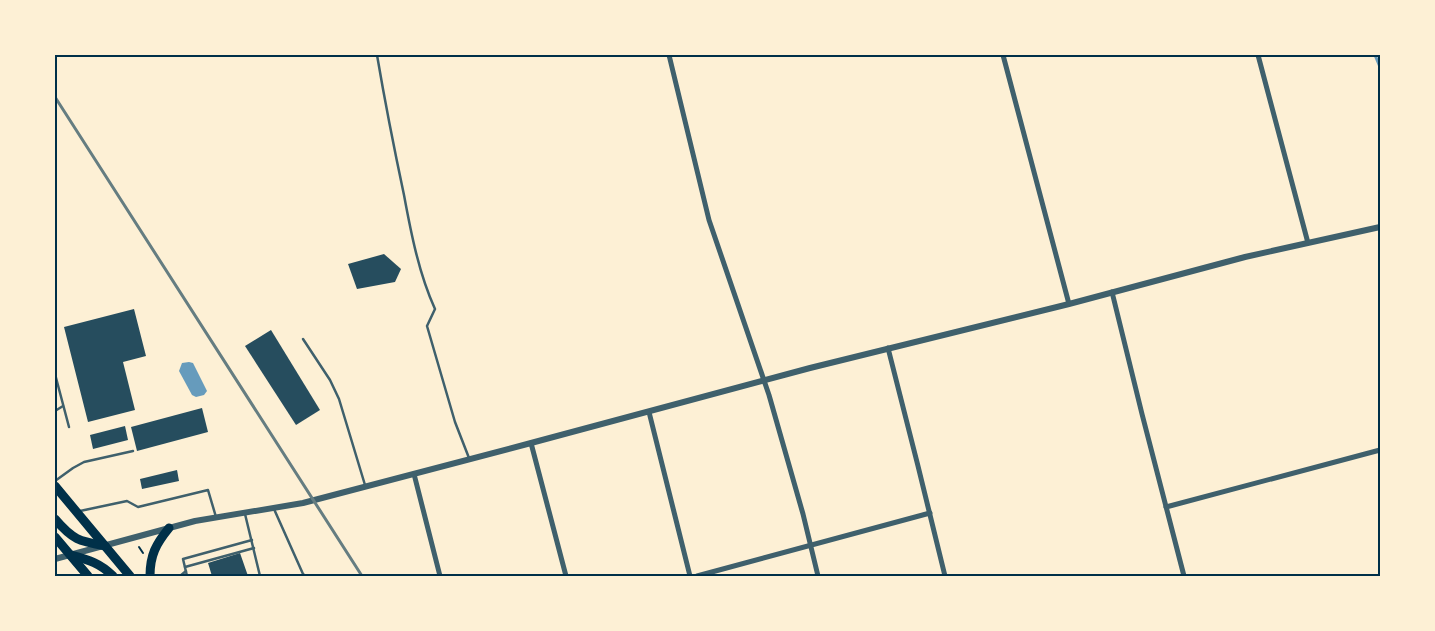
<svg xmlns="http://www.w3.org/2000/svg" width="1435" height="631" font-family="Spectral,serif">
  <style>
    .water { fill: #669bbc }
    .lines { fill: none; stroke-linecap: round; stroke-linejoin: round }
    .stream { stroke: #669bbc; stroke-width: 3 }
    .building { fill: #264d5e }
    .path { stroke: #003049; stroke-width: 2 }
    .service { stroke: #3f606c; stroke-width: 2.5 }
    .minor { stroke: #3f606c; stroke-width: 5 }
    .tertiary { stroke: #3f606c; stroke-width: 6 }
    .trunk { stroke: #003049; stroke-width: 9 }
    .rail { stroke: #657d81; stroke-width: 3 }
    .neatline { fill: none; stroke: #003049; stroke-width: 2 }
  </style>
  <rect width="100%" height="100%" fill="#fdf0d5"/>
  <path class="water" d="M 189,362 L 193,363 L 207,391 L 204,395 L 196,397 L 192,395 L 179,371 L 182,363 Z"/>
  <g class="lines">
    <path class="stream" d="M 1375,55 L 1380,67"/>
  </g>
  <g class="building">
    <path d="M 384,254 L 401,269 L 395,282 L 357,289 L 348,264 Z"/>
    <path d="M 134,309 L 146,356 L 123,362 L 135,410 L 88,422 L 64,327 Z"/>
    <path d="M 271,330 L 320,410 L 296,425 L 245,346 Z"/>
    <path d="M 202,408 L 208,432 L 137,451 L 131,427 Z"/>
    <path d="M 125,426 L 128,440 L 93,449 L 90,435 Z"/>
    <path d="M 177,470 L 179,481 L 142,489 L 140,479 Z"/>
    <path d="M 240,553 L 248,576 L 212,576 L 208,563 Z"/>
  </g>
  <g class="lines">
    <path class="path" d="M 139,547 L 143,553"/>
    <g class="service">
      <path d="M 377,55 C 385,102 394,148 404,195 C 411,233 419,274 435,309 L 427,326 L 455,422 L 469,458"/>
      <path d="M 303,339 L 330,380 L 339,399 L 365,485"/>
      <path d="M 55,374 L 69,427"/>
      <path d="M 55,411 L 63,406"/>
      <path d="M 55,481 L 73,468 L 84,462 L 133,451"/>
      <path d="M 274,509 L 303,574 L 305,576"/>
      <path d="M 80,511 L 127,501 L 138,507 L 208,490 L 216,517"/>
      <path d="M 245,514 L 260,576"/>
      <path d="M 185,567 L 254,548"/>
      <path d="M 180,576 L 186,571"/>
      <path d="M 187,576 L 183,559 L 252,540"/>
    </g>
    <g class="minor">
      <path d="M 669,55 L 709,220 L 769,395 L 803,514 L 818,576"/>
      <path d="M 1003,55 L 1069,304"/>
      <path d="M 1258,55 L 1308,243"/>
      <path d="M 1112,292 L 1142,414 L 1184,576"/>
      <path d="M 888,348 L 918,466 L 945,576"/>
      <path d="M 649,412 L 690,576"/>
      <path d="M 531,443 L 566,576"/>
      <path d="M 414,474 L 440,576"/>
      <path d="M 1166,507 L 1380,450"/>
      <path d="M 697,576 L 930,513"/>
    </g>
    <path class="tertiary" d="M 55,559 L 195,521 L 303,503 L 531,443 L 810,368 L 1069,304 L 1245,257 L 1380,227"/>
    <g class="trunk">
      <path d="M 55,486 L 130,576"/>
      <path d="M 55,519 C 73,540 79,541 105,546"/>
      <path d="M 55,537 L 88,576"/>
      <path d="M 71,555 C 89,560 100,563 113,576"/>
      <path d="M 150,576 C 150,555 156,544 169,528"/>
    </g>
    <path class="rail" d="M 55,97 L 362,576"/>
  </g>
  <rect width="1435" height="631" fill="none" stroke="#fdf0d5" stroke-width="112"/>
  <rect x="56" y="56" width="1323" height="519" class="neatline"/>
</svg>
